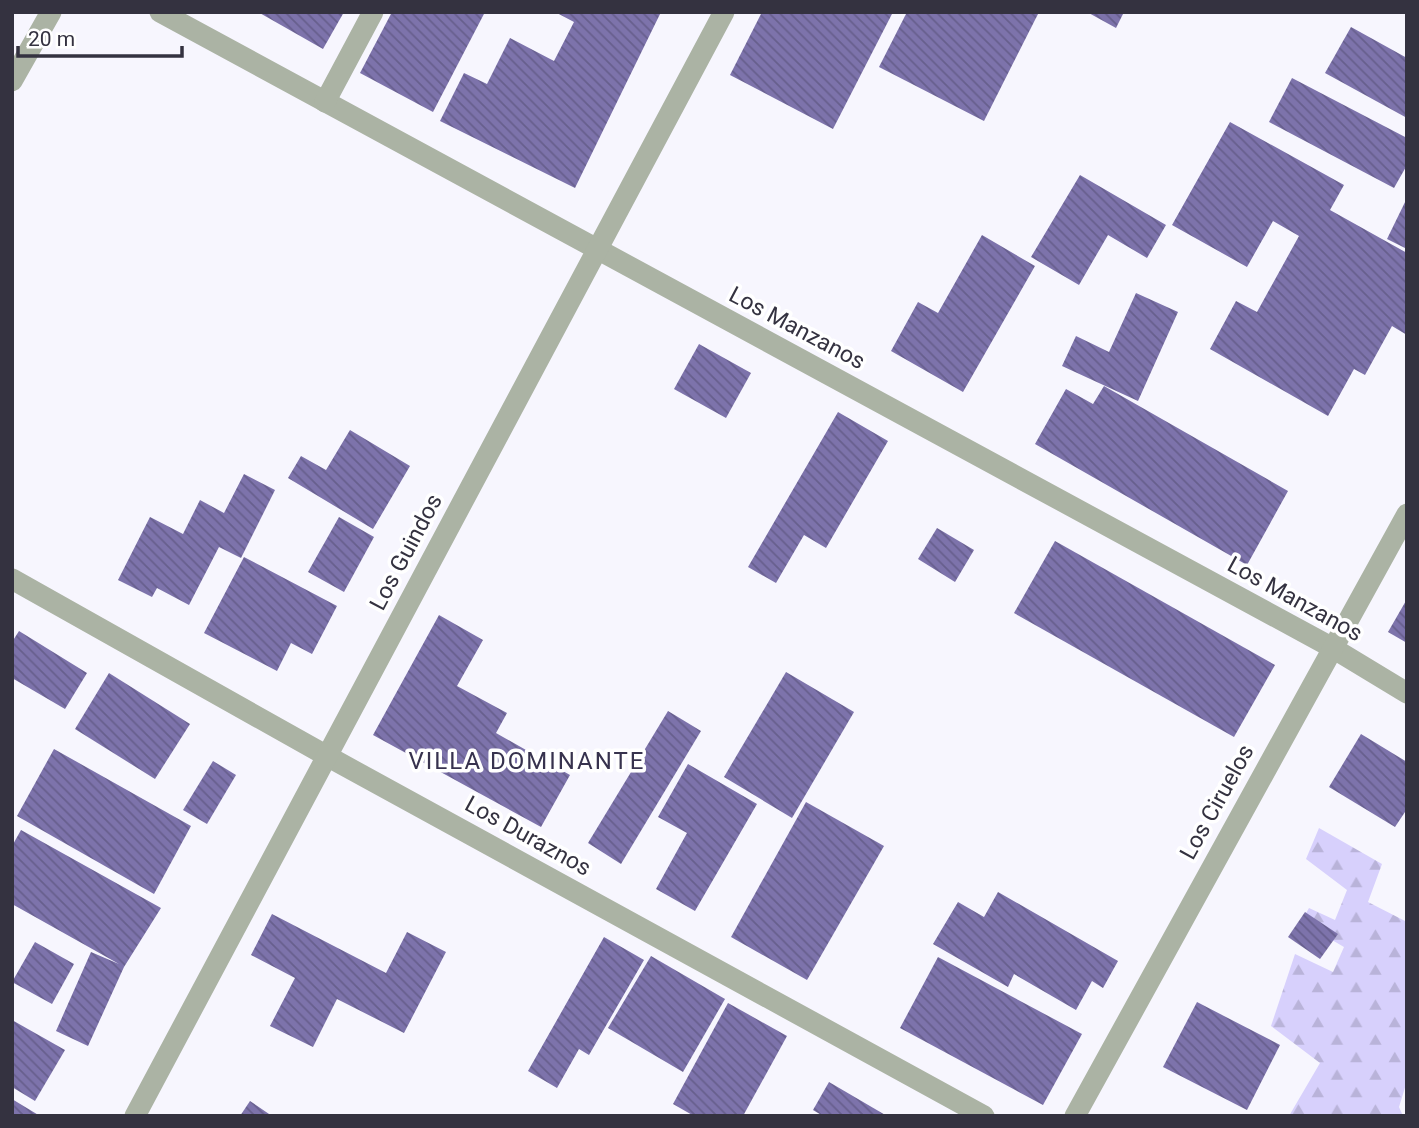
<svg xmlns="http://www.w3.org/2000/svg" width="1419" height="1128" font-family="Roboto,sans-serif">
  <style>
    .forest { fill: url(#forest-firs) }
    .building { fill: url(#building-back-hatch) }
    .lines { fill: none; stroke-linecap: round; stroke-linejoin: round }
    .street { stroke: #abb3a4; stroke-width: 21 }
    .labels { text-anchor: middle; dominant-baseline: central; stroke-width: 7; stroke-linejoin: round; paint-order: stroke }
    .street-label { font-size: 23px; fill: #343240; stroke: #fff }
    .neighbourhood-label { font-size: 24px; letter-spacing: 2px; fill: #37324e; stroke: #fff }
  </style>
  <defs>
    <pattern id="forest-firs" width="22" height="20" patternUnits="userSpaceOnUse" patternTransform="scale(1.75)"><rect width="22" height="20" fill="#d7d0fc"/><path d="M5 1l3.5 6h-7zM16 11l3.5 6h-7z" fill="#b9b3d9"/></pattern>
    <pattern id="building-back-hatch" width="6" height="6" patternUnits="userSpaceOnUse" patternTransform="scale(1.75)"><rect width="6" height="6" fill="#7d73ab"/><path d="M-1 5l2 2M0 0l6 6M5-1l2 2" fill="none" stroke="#675f8d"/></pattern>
  </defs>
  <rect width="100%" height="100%" fill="#f7f6fe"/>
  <path class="forest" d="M 1319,828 L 1382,864 L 1368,902 L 1407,922 L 1407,1081 L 1399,1107 L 1403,1116 L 1289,1116 L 1320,1063 L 1271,1026 L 1295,954 L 1333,972 L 1344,947 L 1301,922 L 1309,908 L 1335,920 L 1347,890 L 1306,859 Z"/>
  <g class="building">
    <path d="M 258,12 L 344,12 L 323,49 Z"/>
    <path d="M 392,12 L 485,12 L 433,112 L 360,73 Z"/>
    <path d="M 555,12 L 661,12 L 575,188 L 440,121 L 464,73 L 487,84 L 510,38 L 554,61 L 574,22 Z"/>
    <path d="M 762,12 L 893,12 L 833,129 L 730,75 Z"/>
    <path d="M 907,12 L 1039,12 L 984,121 L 879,67 Z"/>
    <path d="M 1087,12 L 1124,12 L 1116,28 Z"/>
    <path d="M 1351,27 L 1407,58 L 1407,118 L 1325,73 Z"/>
    <path d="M 1292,78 L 1407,138 L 1407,165 L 1394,188 L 1269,122 Z"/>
    <path d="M 1230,122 L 1344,185 L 1330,210 L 1407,253 L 1407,335 L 1392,326 L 1365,375 L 1354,369 L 1328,416 L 1210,349 L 1236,301 L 1257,312 L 1299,236 L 1273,221 L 1247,267 L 1172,225 Z"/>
    <path d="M 1080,175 L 1166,225 L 1147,258 L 1108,235 L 1079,285 L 1031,257 Z"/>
    <path d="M 1407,198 L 1407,249 L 1387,239 Z"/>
    <path d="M 982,235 L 1035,266 L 963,392 L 891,351 L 918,302 L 938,313 Z"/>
    <path d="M 1136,293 L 1178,312 L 1138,401 L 1062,366 L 1076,336 L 1109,352 Z"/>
    <path d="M 699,344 L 751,373 L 726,418 L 674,389 Z"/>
    <path d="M 1104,386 L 1288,491 L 1247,565 L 1035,444 L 1066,389 L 1093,404 Z"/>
    <path d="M 838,412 L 888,441 L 826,548 L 804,535 L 776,583 L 748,567 Z"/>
    <path d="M 350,430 L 410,466 L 373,529 L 288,478 L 301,456 L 326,470 Z"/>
    <path d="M 244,474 L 275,490 L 241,558 L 219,547 L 189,605 L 157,588 L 152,597 L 118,580 L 150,517 L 183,534 L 200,500 L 224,513 Z"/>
    <path d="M 339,517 L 374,537 L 344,592 L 308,572 Z"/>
    <path d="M 937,528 L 974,550 L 955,582 L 918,559 Z"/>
    <path d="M 1055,541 L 1275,665 L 1234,737 L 1014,613 Z"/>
    <path d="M 244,557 L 337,606 L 312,654 L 291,643 L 277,671 L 204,633 Z"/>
    <path d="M 1407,599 L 1407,643 L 1388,632 Z"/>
    <path d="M 439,615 L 483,640 L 457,686 L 507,713 L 496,733 L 570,775 L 541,827 L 373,735 Z"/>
    <path d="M 19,631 L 87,673 L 65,709 L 12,678 L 12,642 Z"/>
    <path d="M 786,672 L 854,712 L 792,818 L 724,777 Z"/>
    <path d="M 109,673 L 190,724 L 155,779 L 75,729 Z"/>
    <path d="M 668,711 L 701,731 L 621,864 L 588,843 Z"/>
    <path d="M 1361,734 L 1407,762 L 1407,809 L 1395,827 L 1329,787 Z"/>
    <path d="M 54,749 L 191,826 L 154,894 L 17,816 Z"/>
    <path d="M 213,761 L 236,775 L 207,824 L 183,810 Z"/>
    <path d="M 688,764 L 757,804 L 695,911 L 656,889 L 687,833 L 658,817 Z"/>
    <path d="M 806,802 L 884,846 L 807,980 L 731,937 Z"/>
    <path d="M 21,830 L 161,908 L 124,967 L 88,1046 L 56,1031 L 91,952 L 119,964 L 12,904 L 12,846 Z"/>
    <path d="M 998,892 L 1118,961 L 1103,988 L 1092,981 L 1076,1010 L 1014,974 L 1008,987 L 933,944 L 958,902 L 984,917 Z"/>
    <path d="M 1305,912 L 1338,934 L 1320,959 L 1288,937 Z"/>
    <path d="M 272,914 L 386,973 L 407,932 L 446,952 L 404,1033 L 337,999 L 313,1047 L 270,1026 L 295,978 L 251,955 Z"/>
    <path d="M 604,937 L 644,960 L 589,1055 L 579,1049 L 557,1088 L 528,1071 Z"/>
    <path d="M 35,942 L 74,964 L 52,1004 L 12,982 Z"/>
    <path d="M 651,956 L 725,999 L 683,1072 L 608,1028 Z"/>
    <path d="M 938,957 L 1082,1034 L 1043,1105 L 900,1028 Z"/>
    <path d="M 1197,1002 L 1280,1045 L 1247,1110 L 1163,1067 Z"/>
    <path d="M 728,1003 L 787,1036 L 743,1116 L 694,1116 L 673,1104 Z"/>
    <path d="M 12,1020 L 65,1050 L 35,1101 L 12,1087 Z"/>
    <path d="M 829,1082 L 887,1116 L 823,1116 L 813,1110 Z"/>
    <path d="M 12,1099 L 40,1116 L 12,1116 Z"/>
    <path d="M 250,1101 L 272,1116 L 240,1116 Z"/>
  </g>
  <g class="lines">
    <g class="street">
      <path d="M 160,12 L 1331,647 L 1407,693"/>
      <path d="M 12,81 L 51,12"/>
      <path d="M 325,102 L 373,12"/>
      <path d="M 12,579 L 327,756 L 984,1116"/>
      <path d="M 135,1116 L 724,12"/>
      <path d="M 1075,1116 L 1407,514"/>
    </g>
  </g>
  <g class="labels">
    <g class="street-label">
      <text transform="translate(797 328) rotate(28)">Los Manzanos</text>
      <text transform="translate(406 552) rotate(-62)">Los Guindos</text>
      <text transform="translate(1295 599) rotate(29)">Los Manzanos</text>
      <text transform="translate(1217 802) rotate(-61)">Los Ciruelos</text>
      <text transform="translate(528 836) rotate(29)">Los Duraznos</text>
    </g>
    <g class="neighbourhood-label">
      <text x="527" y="761">VILLA DOMINANTE</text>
    </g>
  </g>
  <rect width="1419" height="1128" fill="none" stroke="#343240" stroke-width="28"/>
  <path d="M18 46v10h164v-10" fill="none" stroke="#343240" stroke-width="3.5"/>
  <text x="28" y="46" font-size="21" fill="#343240" stroke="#ffffff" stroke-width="5" paint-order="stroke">20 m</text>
</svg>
